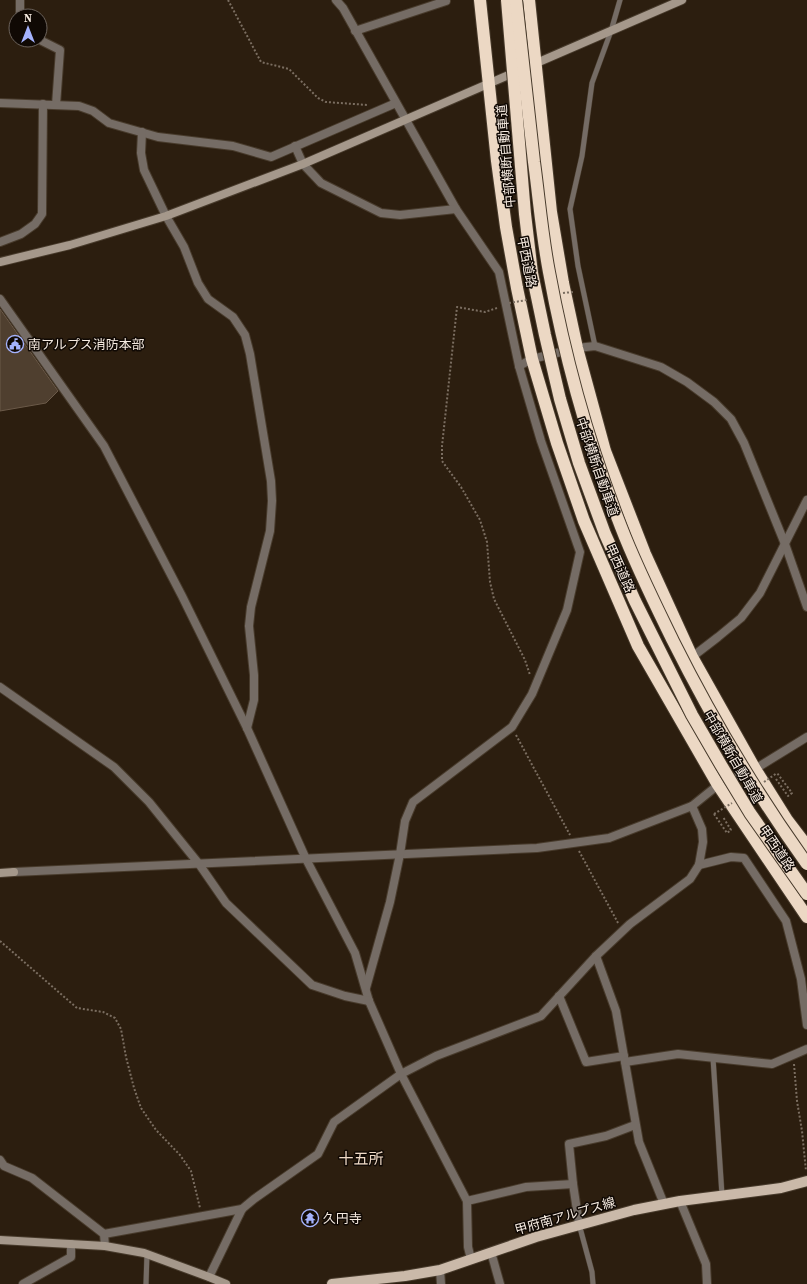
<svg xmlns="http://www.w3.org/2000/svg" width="807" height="1284" font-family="'Source Serif 4','Noto Sans JP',serif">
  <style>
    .building { fill: #4f3f2f; stroke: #6b5a49 }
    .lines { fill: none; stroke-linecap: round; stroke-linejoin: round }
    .lane-casing { stroke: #483b2c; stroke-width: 6 }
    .street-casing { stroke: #483b2c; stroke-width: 10 }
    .secondary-casing { stroke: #483b2c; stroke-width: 10 }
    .primary-casing { stroke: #483b2c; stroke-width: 12 }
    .highway-casing { stroke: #483b2c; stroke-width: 14 }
    .path { stroke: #7b6e61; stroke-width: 2; stroke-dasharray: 2 2; stroke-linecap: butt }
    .lane { stroke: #756c65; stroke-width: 5 }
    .street { stroke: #756c65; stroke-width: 8 }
    .secondary { stroke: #a5988b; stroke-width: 8 }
    .primary { stroke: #cab9a9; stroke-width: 10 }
    .highway { stroke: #ecd8c4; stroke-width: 12 }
    .highway-bridge-casing { stroke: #483b2c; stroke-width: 14; stroke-linecap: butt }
    .path-bridge { stroke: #7b6e61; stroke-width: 2; stroke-dasharray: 2 2; stroke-linecap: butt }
    .highway-bridge { stroke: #ecd8c4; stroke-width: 12 }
    .labels { text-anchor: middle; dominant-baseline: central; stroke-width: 3; stroke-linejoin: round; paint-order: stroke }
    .street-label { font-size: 13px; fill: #f5eae0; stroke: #100904 }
    .poi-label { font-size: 13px; fill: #f5eae0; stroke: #100904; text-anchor: start }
    .quarter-label { font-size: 15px; fill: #efdac7; stroke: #100904 }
  </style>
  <rect width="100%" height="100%" fill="#2c1e0f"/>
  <path class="building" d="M 0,309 L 58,391 L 46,403 L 0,411 Z"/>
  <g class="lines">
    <g class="lane-casing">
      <g id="lane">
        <path d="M 595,346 L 578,266 L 570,209 L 582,156 L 592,83 L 611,31 L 620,0"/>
        <path d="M 713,1058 L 722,1195"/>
        <path d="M 579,1224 L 592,1272 L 593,1284"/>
        <path d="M 146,1284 L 147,1254"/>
      </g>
    </g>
    <g class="street-casing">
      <g id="street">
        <path d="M 20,0 L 20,16"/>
        <path d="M 336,0 L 343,8 L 456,209 L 499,272 L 519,366"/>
        <path d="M 355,31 L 446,1"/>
        <path d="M 40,40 L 60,50 L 56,105"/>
        <path d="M 0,103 L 79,106 L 93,111 L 109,123 L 158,137 L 233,146 L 271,157 L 396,103"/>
        <path d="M 142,132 L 141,153 L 144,170 L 166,216 L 184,247 L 198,283 L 208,299 L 233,317 L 245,335 L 250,354 L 271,481 L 272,501 L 270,531 L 251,607 L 249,626 L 254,675 L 254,700 L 247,728"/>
        <path d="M 295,146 L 303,164 L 321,183 L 381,213 L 400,215 L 456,209"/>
        <path d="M 0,242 L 21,234 L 35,224 L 42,214 L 43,104"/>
        <path d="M 0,299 L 104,446 L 182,596 L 247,728 L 306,859 L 355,953 L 369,1001 L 401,1074 L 467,1201 L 468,1247 L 471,1259"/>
        <path d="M 692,657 L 718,637 L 741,618 L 760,593 L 807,500"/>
        <path d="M 0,687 L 114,767 L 149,802 L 199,864 L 226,903 L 312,985 L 345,996 L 369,1001"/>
        <path d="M 699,865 L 731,857 L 744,858 L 786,921 L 801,979 L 807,1025"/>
        <path d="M 14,872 L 537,848 L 609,838 L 692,806 L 718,785 L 755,769 L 807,737"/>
        <path d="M 596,956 L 616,1011 L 639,1142 L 664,1204"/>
        <path d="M 366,988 L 390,902 L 400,854 L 405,821 L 413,802 L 512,727 L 532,694 L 567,610 L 580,552 L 541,441 L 519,366 L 532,359 L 577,348 L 595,346 L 661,367 L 687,382 L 714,402 L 731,419 L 744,443 L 785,544 L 807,607"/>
        <path d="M 559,996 L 586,1062 L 624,1056"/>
        <path d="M 625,1062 L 678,1054 L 772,1064 L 807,1049"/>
        <path d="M 0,1160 L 4,1166 L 32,1178 L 104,1234 L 105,1246"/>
        <path d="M 467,1201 L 526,1187 L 573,1184"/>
        <path d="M 680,1201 L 706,1264 L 707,1284"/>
        <path d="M 579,1224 L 573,1184 L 569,1144 L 606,1136 L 635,1125"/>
        <path d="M 104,1234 L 242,1209"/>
        <path d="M 491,1252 L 500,1284"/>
        <path d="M 440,1270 L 441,1284"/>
        <path d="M 209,1277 L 242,1209 L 254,1199 L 318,1154 L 334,1122 L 401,1074 L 436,1056 L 541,1016 L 596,956 L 630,924 L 690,879 L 699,865 L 703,842 L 702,829 L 692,806"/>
        <path d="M 23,1284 L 71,1257 L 71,1244"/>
      </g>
    </g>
    <g class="secondary-casing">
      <g id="secondary">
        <path d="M 0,262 L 70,245 L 166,216 L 303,164 L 682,0"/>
        <path d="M 0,873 L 14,872"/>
        <path d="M 0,1240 L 105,1246 L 144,1253 L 209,1277 L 226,1284"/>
      </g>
    </g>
    <g class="primary-casing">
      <path id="primary" d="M 332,1284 L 405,1276 L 440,1270 L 536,1237 L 634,1210 L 680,1201 L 781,1188 L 807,1181"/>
    </g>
    <g class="highway-casing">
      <g id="highway">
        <path d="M 480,0 L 497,161 L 506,227 L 517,288 L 532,359 L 557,443 L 584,521 L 638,646 L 718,785 L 807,917"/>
        <path d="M 529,0 L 551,212 L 563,283 L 577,348 L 605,451 L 645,554 L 692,657 L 755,769 L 787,820 L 807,846"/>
      </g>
    </g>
    <g class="path">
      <path d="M 228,0 L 261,62 L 289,69 L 318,98 L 326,102 L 368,105"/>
      <path d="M 497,308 L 485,312 L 457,307 L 442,446 L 442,461 L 461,487 L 480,520 L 487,542 L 490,582 L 494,599 L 525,660 L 530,675"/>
      <path d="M 516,735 L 570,835"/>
      <path d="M 776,779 L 788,796 L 792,793 L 777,773"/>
      <path d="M 714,814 L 727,833 L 731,830 L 723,817"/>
      <path d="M 579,851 L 618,923"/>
      <path d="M 0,941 L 77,1008 L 103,1012 L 115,1018 L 121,1029 L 126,1057 L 134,1088 L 141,1108 L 156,1130 L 180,1155 L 191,1171 L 200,1208"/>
      <path d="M 794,1064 L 797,1101 L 802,1131 L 806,1171"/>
    </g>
    <use href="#lane" class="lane"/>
    <use href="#street" class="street"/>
    <use href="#secondary" class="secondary"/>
    <use href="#primary" class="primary"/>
    <use href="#highway" class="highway"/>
    <g class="highway-bridge-casing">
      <g id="highway-bridge">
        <path d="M 507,0 L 525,214 L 532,273 L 545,335 L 560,399 L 579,463 L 605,534 L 635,601 L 692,715 L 721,765 L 750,813 L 807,894"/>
        <path d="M 516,0 C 522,54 528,108 534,162 C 539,199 542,236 549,272 C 565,359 589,445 621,527 C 636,566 655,604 673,641 C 712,719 756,793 807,864"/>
      </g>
    </g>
    <g class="path-bridge">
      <path d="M 563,293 L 573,292"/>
      <path d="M 509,303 L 527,300"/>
      <path d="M 764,782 L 777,773"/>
      <path d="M 714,814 L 732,803"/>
    </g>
    <use href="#highway-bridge" class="highway-bridge"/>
  </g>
  <defs>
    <g id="civic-ring" transform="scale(0.9)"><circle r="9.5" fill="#100904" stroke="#a4b2fc" stroke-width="1.5"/><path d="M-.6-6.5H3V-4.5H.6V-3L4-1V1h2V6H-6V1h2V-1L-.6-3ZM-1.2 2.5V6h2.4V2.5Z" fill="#a4b2fc"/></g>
    <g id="temple-ring" transform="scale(0.9)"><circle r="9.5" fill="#100904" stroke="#a4b2fc" stroke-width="1.5"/><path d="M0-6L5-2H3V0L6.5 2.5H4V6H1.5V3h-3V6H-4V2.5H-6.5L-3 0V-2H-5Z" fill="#a4b2fc"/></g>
  </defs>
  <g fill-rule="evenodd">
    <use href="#civic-ring" x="15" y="344"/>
    <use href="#temple-ring" x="310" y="1218"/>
  </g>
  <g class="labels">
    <g class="street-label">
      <text transform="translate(506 156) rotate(-95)">中部横断自動車道</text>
      <text transform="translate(527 262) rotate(79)">甲西道路</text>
      <text transform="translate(597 467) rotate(71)">中部横断自動車道</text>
      <text transform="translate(620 568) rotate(66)">甲西道路</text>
      <text transform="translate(733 757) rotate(60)">中部横断自動車道</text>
      <text transform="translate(777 848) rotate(56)">甲西道路</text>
      <text transform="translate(565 1216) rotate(-16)">甲府南アルプス線</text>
    </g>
    <g class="poi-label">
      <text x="28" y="344">南アルプス消防本部</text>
      <text x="323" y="1218">久円寺</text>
    </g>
    <g class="quarter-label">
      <text x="361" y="1158">十五所</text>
    </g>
  </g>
  <g transform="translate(28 28)"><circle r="19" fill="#100904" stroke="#6c635c"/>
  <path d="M0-3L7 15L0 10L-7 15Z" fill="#a4b2fc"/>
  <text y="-6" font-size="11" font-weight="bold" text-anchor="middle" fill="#f5eae0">N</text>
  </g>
</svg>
